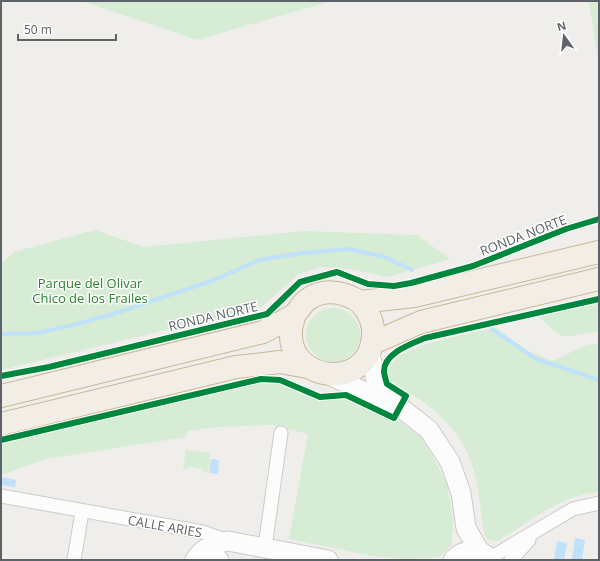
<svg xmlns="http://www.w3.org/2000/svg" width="600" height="561" font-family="'Open Sans',sans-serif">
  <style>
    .green { fill: #d6ecd4 }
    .water { fill: #bfe1f9 }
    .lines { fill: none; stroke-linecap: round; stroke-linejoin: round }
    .stream { stroke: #bfe1f9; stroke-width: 4 }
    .minor-casing { stroke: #cbcbcb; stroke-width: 15 }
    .secondary-casing { stroke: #cbcbcb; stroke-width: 21 }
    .trunk-casing { stroke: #c8b896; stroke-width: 24 }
    .minor { stroke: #fdfcfc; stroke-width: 13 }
    .secondary { stroke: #fdfcfc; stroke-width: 19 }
    .trunk { stroke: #f2eee6; stroke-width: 22 }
    .cycleway-casing { stroke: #fff; stroke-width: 8 }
    .cycleway { stroke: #00873e; stroke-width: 6 }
    .labels { text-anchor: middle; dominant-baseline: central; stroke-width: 3; stroke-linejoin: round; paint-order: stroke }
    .street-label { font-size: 13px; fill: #5e6369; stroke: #fff }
    .park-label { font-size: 13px; fill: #2b822e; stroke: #fff }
  </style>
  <rect width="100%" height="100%" fill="#efeeea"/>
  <g class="green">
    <path d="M 82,1 L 331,1 L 197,40 Z"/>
    <path d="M 589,1 L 599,1 L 599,66 Z"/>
    <path d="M 95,230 L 144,247 L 305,231 L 417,235 L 450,259 L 388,277 L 351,269 L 321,267 L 299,274 L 261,307 L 1,370 L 1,264 L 14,252 Z"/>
    <path d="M 599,302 L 599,332 C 563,334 570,347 539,317 Z"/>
    <circle cx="333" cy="335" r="27"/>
    <path d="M 496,328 L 528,351 L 553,361 L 584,346 L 599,343 L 599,492 C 558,496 534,519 501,539 L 494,541 L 487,539 L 484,533 C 478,496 479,462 454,431 C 445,420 432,407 420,400 C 412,394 398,391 392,383 C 364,349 479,332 496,328 Z"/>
    <path d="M 261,379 L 280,380 L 320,397 L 346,395 L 394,418 L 422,438 L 447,483 L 453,521 L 452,544 L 439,557 L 407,559 L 372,556 L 289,539 L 308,434 L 271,425 L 218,427 L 187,431 L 186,437 L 46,459 L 1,475 L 1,440 Z"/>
    <path d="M 186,450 L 211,453 L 208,473 L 203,472 L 203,469 L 188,466 L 187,469 L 183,468 Z"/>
  </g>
  <g class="water">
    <path d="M 211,459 L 219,460 L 218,474 L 209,473 Z"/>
    <path d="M 1,477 L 16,480 L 15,487 L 1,485 Z"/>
    <path d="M 575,538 L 585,540 L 582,560 L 572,560 Z"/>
    <path d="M 557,541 L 567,543 L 564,560 L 554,560 Z"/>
  </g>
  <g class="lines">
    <g class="stream">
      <path d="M 492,329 L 536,359 L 599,380"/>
      <path d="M 1,334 L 37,333 L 69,326 L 110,315 L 214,280 L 259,260 L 302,253 L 348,249 L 385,257 L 412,270"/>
    </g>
    <g class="minor-casing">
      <g id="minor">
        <path d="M 1,496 L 203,532 L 228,541"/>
        <path d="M 265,547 L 281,433"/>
        <path d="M 490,558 L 573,509 L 599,503"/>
        <path d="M 74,560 L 82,512"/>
        <path d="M 511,560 L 529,540"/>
      </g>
    </g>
    <g class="secondary-casing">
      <g id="secondary">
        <path d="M 370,354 L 376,380 L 382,393 L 429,430 L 450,462 L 461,493 L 466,528 L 480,552"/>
        <path d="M 331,376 L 391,404"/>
        <path d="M 209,547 L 211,554 L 219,560"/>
        <path d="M 195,560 C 202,548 215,543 228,541 L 328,560"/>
        <path d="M 453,560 C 464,548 481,548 491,560"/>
      </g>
    </g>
    <g class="trunk-casing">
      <g id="trunk">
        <path d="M 360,302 L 414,296 L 599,252"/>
        <path d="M 373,343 L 421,322 L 599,279"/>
        <path d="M 1,396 L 263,332 C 273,326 286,321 295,314 C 299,310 302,304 307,300 C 322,289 340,291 355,299 C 365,305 372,318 373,329 C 376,393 288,384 291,332 C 291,326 293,320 295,314"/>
        <path d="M 1,424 L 236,367 L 280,362 L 307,367"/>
      </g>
    </g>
    <use href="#minor" class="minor"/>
    <use href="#secondary" class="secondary"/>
    <use href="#trunk" class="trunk"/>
    <g class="cycleway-casing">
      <g id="cycleway">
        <path d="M 1,376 L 49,367 L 267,314 L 300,282 L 337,272 L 368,284 L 394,286 L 411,283 L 473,266 L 566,229 L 599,219"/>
        <path d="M 1,440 L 261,379 L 280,380 L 320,397 L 346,395 L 394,418 L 406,396 L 387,384 C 386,380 384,375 384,371 C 384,353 411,344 425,338 L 599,299"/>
      </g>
    </g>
    <use href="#cycleway" class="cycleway"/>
  </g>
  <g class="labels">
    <g class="street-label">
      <text transform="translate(523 235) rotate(-21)">RONDA NORTE</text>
      <text transform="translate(213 316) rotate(-13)">RONDA NORTE</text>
      <text transform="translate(165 526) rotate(10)">CALLE ARIES</text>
    </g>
    <g class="park-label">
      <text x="90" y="283">Parque del Olivar<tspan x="90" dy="15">Chico de los Frailes</tspan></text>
    </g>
  </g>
  <rect width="600" height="561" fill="none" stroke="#5e6369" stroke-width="4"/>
  <g transform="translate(564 36) rotate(345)" stroke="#ffffff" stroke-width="3" paint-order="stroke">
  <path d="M0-3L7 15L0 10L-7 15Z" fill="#5e6369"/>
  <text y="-6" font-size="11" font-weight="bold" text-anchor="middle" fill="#5e6369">N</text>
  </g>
  <path d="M18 34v6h98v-6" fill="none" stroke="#5e6369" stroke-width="2"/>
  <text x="24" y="34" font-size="12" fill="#5e6369" stroke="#ffffff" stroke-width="3" paint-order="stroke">50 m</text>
</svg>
